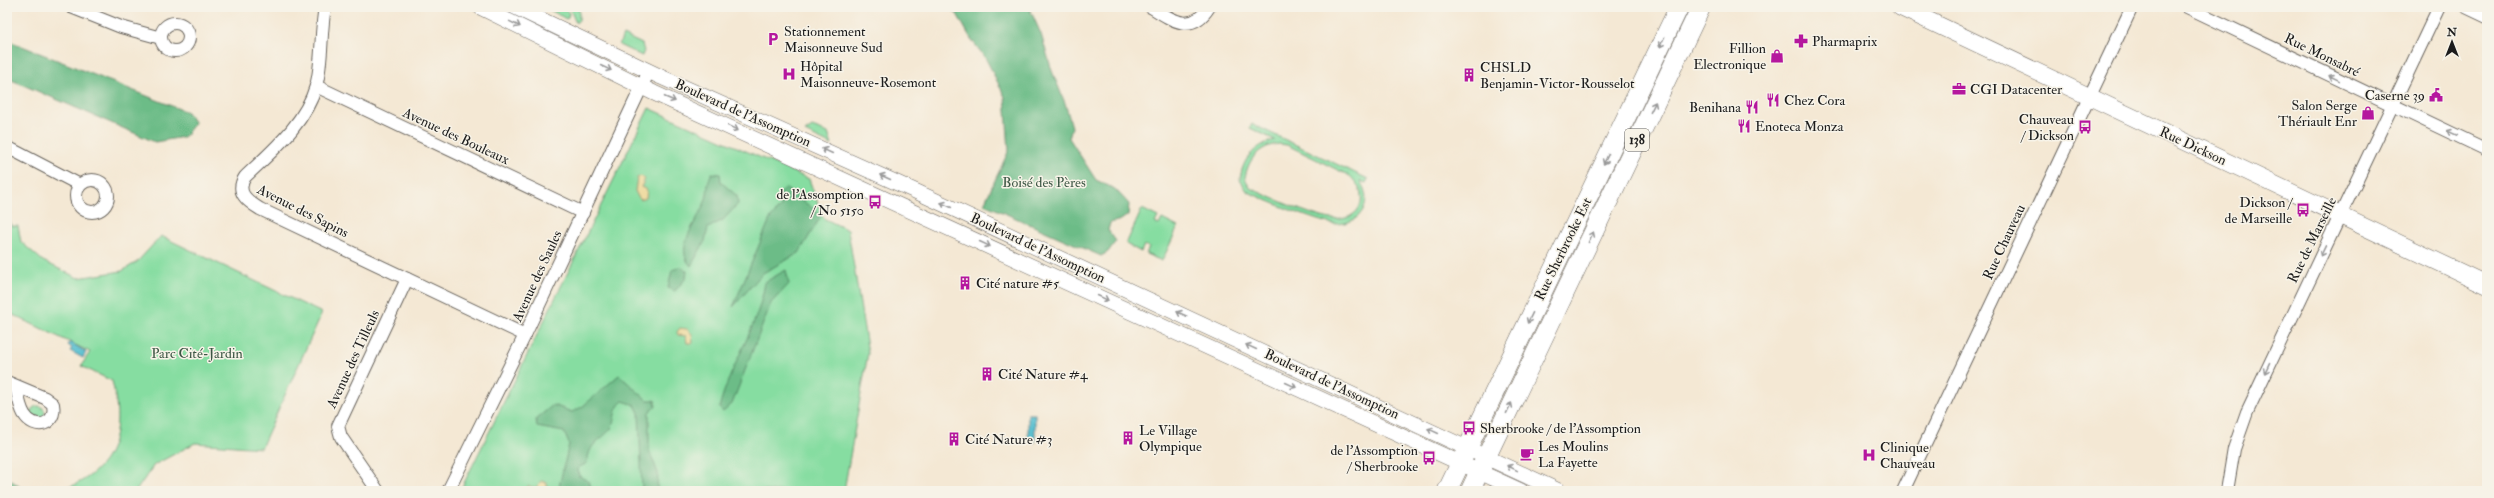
<svg xmlns="http://www.w3.org/2000/svg" width="2494" height="498" font-family="'IM FELL Double Pica',serif">
  <style>
    .green { fill: #86dda1; stroke: #517c5e; fill-rule: evenodd }
    .forest { fill: #6cbc87; stroke: #446c52 }
    .sand { fill: #eeda9e; stroke: #857b5d }
    .water { fill: #53bdcf; stroke: #386c76 }
    .lines { fill: none; stroke-linecap: round; stroke-linejoin: round }
    .minor-casing { stroke: #68635c; stroke-width: 14 }
    .tertiary-casing { stroke: #68635c; stroke-width: 16 }
    .secondary-casing { stroke: #68635c; stroke-width: 18 }
    .primary-casing { stroke: #68635c; stroke-width: 20 }
    .minor { stroke: #fff; stroke-width: 12 }
    .tertiary { stroke: #fff; stroke-width: 15 }
    .secondary { stroke: #fff; stroke-width: 17 }
    .primary { stroke: #fff; stroke-width: 19 }
    .oneway { stroke: #999 }
    .labels { text-anchor: middle; dominant-baseline: central; stroke-width: 3; stroke-linejoin: round; paint-order: stroke }
    .shield { fill: #f7f3e8; stroke: #5e5c59; stroke-width: 1 }
    .shield-label { font-size: 13px; font-weight: bold; fill: #1c1c1c }
    .poi-label { font-size: 14px; fill: #1c1c1c; stroke: #f7f3e8; text-anchor: start }
    .street-label { font-size: 14px; fill: #1c1c1c; stroke: #f7f3e8 }
    .park-label { font-size: 14px; fill: #3c5644; stroke: #f7f3e8 }
  </style>
  <rect width="100%" height="100%" fill="#f7f3e8"/>
  <filter id="ink" filterUnits="userSpaceOnUse"><feTurbulence type="fractalNoise" baseFrequency=".025" numOctaves="2"/><feDisplacementMap in="SourceGraphic" scale="8" xChannelSelector="R" yChannelSelector="G"/><feConvolveMatrix kernelMatrix="1 2 1 2 8 2 1 2 1" color-interpolation-filters="sRGB"/></filter>
  <filter id="wash" filterUnits="userSpaceOnUse"><feTurbulence type="fractalNoise" baseFrequency=".012" numOctaves="4" result="noise"/><feDisplacementMap in="SourceGraphic" scale="16" xChannelSelector="R" yChannelSelector="G"/><feGaussianBlur stdDeviation="0.9" result="paint"/><feColorMatrix in="noise" values="0 0 0 0 0 0 0 0 0 0 0 0 0 0 0 0 0 1.4 0 .05"/><feComposite in="paint" operator="in"/></filter>
  <g filter="url(#wash)">
    <rect width="100%" height="100%" fill="#f4e8d4"/>
    <g class="green">
      <path d="M 545,7 L 564,7 L 569,13 L 568,18 L 566,19 Z"/>
      <path d="M 569,7 L 579,7 L 579,20 L 576,23 Z"/>
      <path d="M 623,35 L 642,44 L 644,51 L 642,56 L 619,45 Z"/>
      <path d="M 649,108 L 809,179 L 823,218 L 848,230 L 868,353 L 844,491 L 460,491 Z"/>
      <path d="M 1252,124 L 1368,179 L 1366,183 L 1360,181 C 1366,190 1368,200 1363,210 C 1357,221 1346,224 1334,224 C 1320,223 1261,199 1247,191 L 1240,180 C 1242,159 1255,145 1275,140 L 1250,128 ZM 1280,144 L 1287,145 L 1350,176 C 1357,183 1363,192 1361,203 C 1358,216 1343,221 1331,219 C 1314,217 1267,196 1250,188 L 1245,178 C 1248,159 1260,145 1280,144 Z"/>
      <path d="M 812,127 L 828,133 L 832,145 L 805,132 Z"/>
      <path d="M 1142,209 L 1158,217 L 1155,223 L 1159,225 L 1162,219 L 1178,227 L 1162,261 L 1146,254 L 1149,247 L 1144,245 L 1141,252 L 1126,244 Z"/>
      <path d="M 7,211 L 11,226 L 18,226 L 21,242 L 43,261 L 78,278 L 122,271 L 137,262 L 161,236 L 322,313 L 261,448 L 195,443 L 154,465 L 136,491 L 58,491 C 114,474 125,433 112,381 L 81,366 L 90,352 L 7,312 Z"/>
      <circle cx="38" cy="413" r="7"/>
    </g>
    <g class="forest">
      <path d="M 948,7 L 1029,7 L 1041,34 L 1052,71 L 1065,103 L 1072,127 L 1069,138 L 1096,180 L 1115,189 L 1129,204 L 1128,215 L 1121,220 L 1110,223 L 1108,230 L 1116,241 L 1108,252 L 1101,256 L 984,204 L 1009,150 L 1005,97 L 986,59 L 971,39 L 957,14 Z"/>
      <path d="M 7,40 L 187,112 L 195,123 L 184,137 L 155,142 L 7,78 Z"/>
      <path d="M 712,173 L 720,174 L 721,182 L 737,196 L 738,204 L 723,220 L 708,228 L 705,241 L 691,266 C 673,248 698,221 705,202 C 709,192 706,183 712,173 Z"/>
      <path d="M 785,188 L 815,210 L 820,218 L 799,253 L 763,273 L 733,307 L 770,219 L 781,206 L 781,193 Z"/>
      <path d="M 681,267 L 687,271 L 686,278 L 675,291 L 668,288 L 672,270 Z"/>
      <path d="M 786,270 L 789,284 L 771,303 L 732,404 L 723,412 L 719,408 C 730,365 759,326 765,282 Z"/>
      <path d="M 619,375 L 647,400 L 655,400 L 656,406 L 649,412 L 649,450 L 658,473 L 657,491 L 642,491 L 639,413 L 635,405 L 623,401 C 611,410 617,424 609,431 C 596,444 590,443 587,463 L 578,468 L 579,476 L 588,481 L 593,491 L 558,491 L 569,444 L 564,432 L 537,427 L 536,419 L 553,405 L 572,412 L 582,407 Z"/>
      <path d="M 7,477 L 25,491 L 7,491 Z"/>
    </g>
    <g class="sand">
      <path d="M 641,176 L 645,179 L 641,187 L 647,190 L 646,198 L 641,200 L 638,197 L 635,191 L 637,178 Z"/>
      <path d="M 680,328 L 687,329 L 692,334 L 693,343 L 687,343 L 686,336 L 678,335 L 677,332 Z"/>
      <path d="M 541,481 L 547,483 L 547,491 L 526,491 L 528,486 L 536,488 Z"/>
    </g>
    <g class="water">
      <path d="M 70,342 L 86,352 L 83,358 L 70,351 L 72,348 L 68,345 Z"/>
      <rect x="1028" y="414" width="7" height="28"/>
    </g>
  </g>
  <g filter="url(#ink)">
    <g class="lines">
      <g class="minor-casing">
        <g id="minor">
          <path d="M 71,7 L 121,27 L 161,38"/>
          <path d="M 325,7 C 320,33 323,61 316,86 C 305,124 272,151 245,177 C 235,192 247,201 260,209 L 525,335"/>
          <path d="M 1151,7 C 1173,21 1192,34 1209,7"/>
          <path d="M 2187,7 L 2487,150"/>
          <path d="M 2466,7 L 2487,17"/>
          <circle cx="175" cy="37" r="14"/>
          <path d="M 316,86 L 583,213"/>
          <path d="M 7,147 L 80,185"/>
          <circle cx="92" cy="196" r="16"/>
          <path d="M 7,382 L 45,398 L 53,404 C 57,426 34,431 24,414 C 19,405 18,395 16,386"/>
          <path d="M 378,491 L 341,437 L 338,426 L 407,279"/>
          <path d="M 448,491 L 525,335 L 649,71"/>
          <path d="M 1903,491 L 2132,7"/>
          <path d="M 2227,491 L 2234,449 L 2247,412 L 2439,7"/>
        </g>
      </g>
      <g class="tertiary-casing">
        <g id="tertiary">
          <path d="M 480,7 L 654,93 L 1521,491"/>
          <path d="M 515,7 L 661,77 L 915,191 L 1559,491"/>
        </g>
      </g>
      <g class="secondary-casing">
        <path id="secondary" d="M 1900,7 L 2487,285"/>
      </g>
      <g class="primary-casing">
        <g id="primary">
          <path d="M 1447,491 L 1679,7"/>
          <path d="M 1470,491 L 1701,7"/>
        </g>
      </g>
      <use href="#minor" class="minor"/>
      <use href="#tertiary" class="tertiary"/>
      <use href="#secondary" class="secondary"/>
      <use href="#primary" class="primary"/>
    </g>
    <defs><path id="oneway-shaft" d="M-6 0H5M1.5-3L5.5 0L1.5 3" fill="none" stroke-width="1.6" stroke-linecap="round" stroke-linejoin="round"/></defs>
    <g class="oneway">
      <use href="#oneway-shaft" transform="translate(515 24) rotate(26)"/>
      <use href="#oneway-shaft" transform="translate(1662 42) rotate(116)"/>
      <use href="#oneway-shaft" transform="translate(606 68) rotate(25)"/>
      <use href="#oneway-shaft" transform="translate(2334 78) rotate(-154)"/>
      <use href="#oneway-shaft" transform="translate(670 99) rotate(23)"/>
      <use href="#oneway-shaft" transform="translate(1653 107) rotate(-64)"/>
      <use href="#oneway-shaft" transform="translate(733 128) rotate(25)"/>
      <use href="#oneway-shaft" transform="translate(2452 133) rotate(-155)"/>
      <use href="#oneway-shaft" transform="translate(827 151) rotate(-155)"/>
      <use href="#oneway-shaft" transform="translate(1606 159) rotate(116)"/>
      <use href="#oneway-shaft" transform="translate(885 177) rotate(-156)"/>
      <use href="#oneway-shaft" transform="translate(946 205) rotate(-155)"/>
      <use href="#oneway-shaft" transform="translate(1591 237) rotate(-65)"/>
      <use href="#oneway-shaft" transform="translate(985 244) rotate(25)"/>
      <use href="#oneway-shaft" transform="translate(2323 251) rotate(116)"/>
      <use href="#oneway-shaft" transform="translate(1103 298) rotate(25)"/>
      <use href="#oneway-shaft" transform="translate(1182 314) rotate(-155)"/>
      <use href="#oneway-shaft" transform="translate(1530 318) rotate(116)"/>
      <use href="#oneway-shaft" transform="translate(1251 347) rotate(-155)"/>
      <use href="#oneway-shaft" transform="translate(2267 368) rotate(115)"/>
      <use href="#oneway-shaft" transform="translate(1291 385) rotate(25)"/>
      <use href="#oneway-shaft" transform="translate(1509 408) rotate(-64)"/>
      <use href="#oneway-shaft" transform="translate(1433 431) rotate(-155)"/>
      <use href="#oneway-shaft" transform="translate(1512 468) rotate(-154)"/>
    </g>
  </g>
  <defs>
    <g id="parking-bare" transform="scale(1.08)"><path d="M-3.5-5.5H1a3.5 3.5 0 0 1 0 7H-1V5.5H-3.5ZM-1-3.4V-.6H.8a1.4 1.4 0 0 0 0-2.8Z" fill="#b5179e" stroke="#f7f3e8" stroke-width="2.5" paint-order="stroke"/></g>
    <g id="pharmacy-bare" transform="scale(1.08)"><path d="M-2-6h4v4h4v4h-4v4h-4v-4h-4v-4h4Z" fill="#b5179e" stroke="#f7f3e8" stroke-width="2.5" paint-order="stroke"/></g>
    <g id="shop-bare" transform="scale(1.08)"><path d="M-5-2.5h2.3a2.7 3.5 0 0 1 5.4 0H5L5.5 6h-11ZM-1.5-2.5h3a1.5 2.3 0 0 0-3 0Z" fill="#b5179e" stroke="#f7f3e8" stroke-width="2.5" paint-order="stroke"/></g>
    <g id="hospital-bare" transform="scale(1.08)"><path d="M-5-5h3v3.5h4V-5h3V5h-3V1.5h-4V5h-3Z" fill="#b5179e" stroke="#f7f3e8" stroke-width="2.5" paint-order="stroke"/></g>
    <g id="building-bare" transform="scale(1.08)"><path d="M-4-6H4V6H1V3H-1V6H-4ZM-2.5-4.3h1.7v1.8h-1.7ZM.8-4.3h1.7v1.8H.8ZM-2.5-1h1.7V.8h-1.7ZM.8-1h1.7V.8H.8Z" fill="#b5179e" stroke="#f7f3e8" stroke-width="2.5" paint-order="stroke"/></g>
    <g id="office-bare" transform="scale(1.08)"><path d="M-6-3h4V-5.5h4V-3h4V5H-6ZM-1-4.5V-3h2v-1.5ZM-6 0V1H6V0Z" fill="#b5179e" stroke="#f7f3e8" stroke-width="2.5" paint-order="stroke"/></g>
    <g id="civic-bare" transform="scale(1.08)"><path d="M-.6-6.5H3V-4.5H.6V-3L4-1V1h2V6H-6V1h2V-1L-.6-3ZM-1.2 2.5V6h2.4V2.5Z" fill="#b5179e" stroke="#f7f3e8" stroke-width="2.5" paint-order="stroke"/></g>
    <g id="restaurant-bare" transform="scale(1.08)"><path d="M-5-6h1v4h1v-4h1v4h1v-4h1v5L-1.5 .5V6h-2V.5L-5-1ZM5-6V6H3V1.5H1.5Q1.5-4 5-6Z" fill="#b5179e" stroke="#f7f3e8" stroke-width="2.5" paint-order="stroke"/></g>
    <g id="bus-bare" transform="scale(1.08)"><path d="M-5-6H5V4H4V6H2V4H-2V6H-4V4H-5ZM-3.5-4V0h7V-4ZM-3.5 1.2v1.5H-2V1.2ZM2 1.2v1.5H3.5V1.2Z" fill="#b5179e" stroke="#f7f3e8" stroke-width="2.5" paint-order="stroke"/></g>
    <g id="cafe-bare" transform="scale(1.08)"><path d="M-5.5-4.5H6V0H3Q3 3.5 0 3.5H-2.5Q-5.5 3.5-5.5 0ZM3-3.2v2h1.7v-2ZM-6 4.5H4V6H-6Z" fill="#b5179e" stroke="#f7f3e8" stroke-width="2.5" paint-order="stroke"/></g>
  </defs>
  <g fill-rule="evenodd">
    <use href="#parking-bare" x="773" y="39"/>
    <use href="#pharmacy-bare" x="1801" y="41"/>
    <use href="#shop-bare" x="1777" y="56"/>
    <use href="#hospital-bare" x="789" y="74"/>
    <use href="#building-bare" x="1469" y="75"/>
    <use href="#office-bare" x="1959" y="89"/>
    <use href="#civic-bare" x="2436" y="95"/>
    <use href="#restaurant-bare" x="1773" y="100"/>
    <use href="#restaurant-bare" x="1752" y="107"/>
    <use href="#shop-bare" x="2368" y="113"/>
    <use href="#restaurant-bare" x="1744" y="126"/>
    <use href="#bus-bare" x="2085" y="127"/>
    <use href="#bus-bare" x="875" y="202"/>
    <use href="#bus-bare" x="2303" y="210"/>
    <use href="#building-bare" x="965" y="283"/>
    <use href="#building-bare" x="987" y="374"/>
    <use href="#bus-bare" x="1469" y="428"/>
    <use href="#building-bare" x="1128" y="438"/>
    <use href="#building-bare" x="954" y="439"/>
    <use href="#cafe-bare" x="1527" y="454"/>
    <use href="#hospital-bare" x="1869" y="455"/>
    <use href="#bus-bare" x="1429" y="458"/>
  </g>
  <g class="labels">
    <rect class="shield" x="1625" y="129" width="24" height="22" rx="3"/>
    <g class="shield-label">
      <text x="1637" y="140">138</text>
    </g>
    <g class="poi-label">
      <text x="784" y="31">Stationnement<tspan x="784" dy="16">Maisonneuve Sud</tspan></text>
      <text x="1812" y="41">Pharmaprix</text>
      <text x="1766" y="48" text-anchor="end">Fillion<tspan x="1766" dy="16">Electronique</tspan></text>
      <text x="800" y="66">Hôpital<tspan x="800" dy="16">Maisonneuve-Rosemont</tspan></text>
      <text x="1480" y="67">CHSLD<tspan x="1480" dy="16">Benjamin-Victor-Rousselot</tspan></text>
      <text x="1970" y="89">CGI Datacenter</text>
      <text x="2425" y="95" text-anchor="end">Caserne 39</text>
      <text x="1784" y="100">Chez Cora</text>
      <text x="2357" y="105" text-anchor="end">Salon Serge<tspan x="2357" dy="16">Thériault Enr</tspan></text>
      <text x="1741" y="107" text-anchor="end">Benihana</text>
      <text x="2074" y="119" text-anchor="end">Chauveau<tspan x="2074" dy="16">/ Dickson</tspan></text>
      <text x="1755" y="126">Enoteca Monza</text>
      <text x="864" y="194" text-anchor="end">de l'Assomption<tspan x="864" dy="16">/ No 5150</tspan></text>
      <text x="2292" y="202" text-anchor="end">Dickson /<tspan x="2292" dy="16">de Marseille</tspan></text>
      <text x="976" y="283">Cité nature #5</text>
      <text x="998" y="374">Cité Nature #4</text>
      <text x="1480" y="428">Sherbrooke / de l'Assomption</text>
      <text x="1139" y="430">Le Village<tspan x="1139" dy="16">Olympique</tspan></text>
      <text x="965" y="439">Cité Nature #3</text>
      <text x="1538" y="446">Les Moulins<tspan x="1538" dy="16">La Fayette</tspan></text>
      <text x="1880" y="447">Clinique<tspan x="1880" dy="16">Chauveau</tspan></text>
      <text x="1418" y="450" text-anchor="end">de l'Assomption<tspan x="1418" dy="16">/ Sherbrooke</tspan></text>
    </g>
    <g class="street-label">
      <text transform="translate(2322 55) rotate(26)">Rue Monsabré</text>
      <text transform="translate(743 113) rotate(24)">Boulevard de l'Assomption</text>
      <text transform="translate(456 136) rotate(25)">Avenue des Bouleaux</text>
      <text transform="translate(2193 146) rotate(25)">Rue Dickson</text>
      <text transform="translate(303 211) rotate(27)">Avenue des Sapins</text>
      <text transform="translate(2312 240) rotate(-64)">Rue de Marseille</text>
      <text transform="translate(2004 242) rotate(-65)">Rue Chauveau</text>
      <text transform="translate(1038 248) rotate(25)">Boulevard de l'Assomption</text>
      <text transform="translate(1563 249) rotate(-64)">Rue Sherbrooke Est</text>
      <text transform="translate(537 276) rotate(-65)">Avenue des Saules</text>
      <text transform="translate(353 359) rotate(-65)">Avenue des Tilleuls</text>
      <text transform="translate(1332 384) rotate(25)">Boulevard de l'Assomption</text>
    </g>
    <g class="park-label">
      <text x="1044" y="182">Boisé des Pères</text>
      <text x="197" y="353">Parc Cité-Jardin</text>
    </g>
  </g>
  <rect width="2494" height="498" fill="none" stroke="#f7f3e8" stroke-width="24"/>
  <g transform="translate(2452 42)" stroke="#f7f3e8" stroke-width="3" paint-order="stroke">
  <path d="M0-3L7 15L0 10L-7 15Z" fill="#1c1c1c"/>
  <text y="-6" font-size="11" font-weight="bold" text-anchor="middle" fill="#1c1c1c">N</text>
  </g>
</svg>
